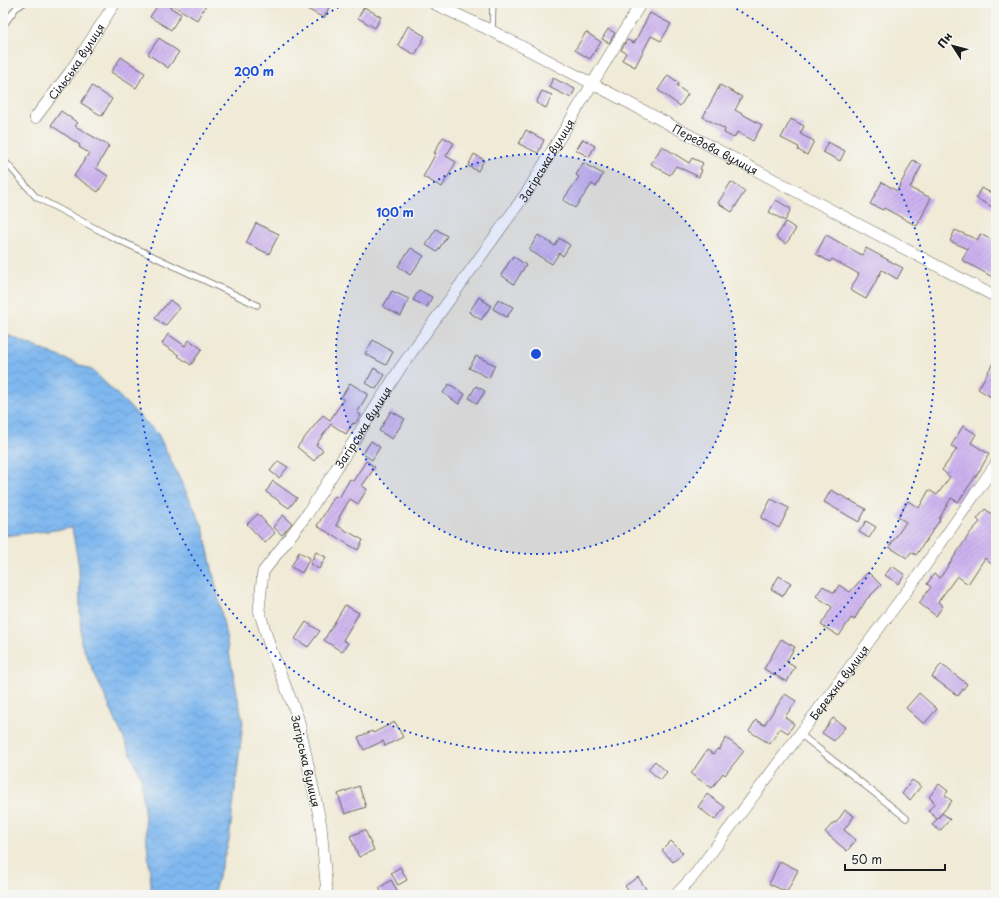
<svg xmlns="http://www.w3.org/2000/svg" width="999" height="898" font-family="'Playpen Sans',sans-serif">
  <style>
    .water { fill: url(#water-waves); stroke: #4e6a86 }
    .building { fill: url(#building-hatch) }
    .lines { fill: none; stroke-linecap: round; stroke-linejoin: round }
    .lane-casing { stroke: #66645d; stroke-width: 7 }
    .street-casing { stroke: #66645d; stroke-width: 12 }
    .lane { stroke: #fff; stroke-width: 5.5 }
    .street { stroke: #fff; stroke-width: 11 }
    .ring { fill: none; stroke: #1d4ed8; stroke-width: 2; stroke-dasharray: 2 4 }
    .labels { text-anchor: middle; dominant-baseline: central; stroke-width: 3; stroke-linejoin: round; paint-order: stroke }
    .street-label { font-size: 11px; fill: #1c1c1c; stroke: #f6f6f2 }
    .centre { fill: #1d4ed8; stroke: #f6f6f2; stroke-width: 2 }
    .ring-label { font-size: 12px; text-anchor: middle; font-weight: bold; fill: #1d4ed8; stroke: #f6f6f2; stroke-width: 3; stroke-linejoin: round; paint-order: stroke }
  </style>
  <defs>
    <pattern id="water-waves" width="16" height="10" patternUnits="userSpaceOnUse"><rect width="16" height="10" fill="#7fb7ef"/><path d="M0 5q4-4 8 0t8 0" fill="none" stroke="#6d9dcc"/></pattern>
    <pattern id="building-hatch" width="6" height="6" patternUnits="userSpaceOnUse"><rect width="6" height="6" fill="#ccb2ef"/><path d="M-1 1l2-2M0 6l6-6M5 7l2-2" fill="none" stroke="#af98cc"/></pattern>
  </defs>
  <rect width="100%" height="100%" fill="#f6f6f2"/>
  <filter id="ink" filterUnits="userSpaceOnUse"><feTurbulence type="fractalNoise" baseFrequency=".025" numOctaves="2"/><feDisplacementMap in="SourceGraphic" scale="8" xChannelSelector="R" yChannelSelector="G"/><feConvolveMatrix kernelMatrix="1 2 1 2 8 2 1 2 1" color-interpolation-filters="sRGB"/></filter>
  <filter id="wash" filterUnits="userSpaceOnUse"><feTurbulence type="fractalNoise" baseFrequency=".012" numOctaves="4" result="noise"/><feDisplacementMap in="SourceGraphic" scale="16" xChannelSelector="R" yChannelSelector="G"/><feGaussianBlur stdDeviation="0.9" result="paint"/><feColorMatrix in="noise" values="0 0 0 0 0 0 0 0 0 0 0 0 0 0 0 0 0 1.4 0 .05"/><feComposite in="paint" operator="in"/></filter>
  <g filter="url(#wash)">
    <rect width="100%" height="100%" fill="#f0ead6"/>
    <path class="water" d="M 3,327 L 7,335 L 92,370 L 158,434 L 203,527 L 217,591 L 243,723 L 229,840 L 213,895 L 150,895 L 151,885 L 141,777 L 81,643 L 79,567 L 72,528 L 3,536 Z"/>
    <g id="blocks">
      <g class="building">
        <path d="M 159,3 L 163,3 L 181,14 L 171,30 L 150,17 Z"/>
        <path d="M 169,3 L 207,3 L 197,20 Z"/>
        <path d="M 296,3 L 331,3 L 324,18 Z"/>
        <path d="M 364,7 L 381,17 L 375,28 L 358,18 Z"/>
        <path d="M 650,13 L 671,24 L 661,41 L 651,36 L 635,67 L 622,60 L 626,53 L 621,50 L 627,40 L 634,43 Z"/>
        <path d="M 408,26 L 425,36 L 415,55 L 398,45 Z"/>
        <path d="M 608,29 L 615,33 L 609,43 L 602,39 Z"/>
        <path d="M 586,32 L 601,42 L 590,59 L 575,50 Z"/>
        <path d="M 159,38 L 179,52 L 168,68 L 148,54 Z"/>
        <path d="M 121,57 L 145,73 L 136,88 L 111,72 Z"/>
        <path d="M 668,75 L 679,83 L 677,86 L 688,94 L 680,106 L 658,90 Z"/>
        <path d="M 553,78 L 575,89 L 571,98 L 549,87 Z"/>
        <path d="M 720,85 L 742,97 L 735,110 L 762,125 L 753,141 L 737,132 L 734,138 L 724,133 L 725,129 L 703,117 Z"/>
        <path d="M 92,86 L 112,99 L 102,116 L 81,103 Z"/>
        <path d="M 542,91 L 552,95 L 546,108 L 536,103 Z"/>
        <path d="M 61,111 L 78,123 L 75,126 L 109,146 L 96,168 L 108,176 L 98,192 L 74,176 L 89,153 L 79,147 L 80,145 L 51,125 Z"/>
        <path d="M 791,119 L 804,126 L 800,134 L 814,141 L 807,155 L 798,150 L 799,147 L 781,138 Z"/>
        <path d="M 526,130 L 544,140 L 538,153 L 519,144 Z"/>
        <path d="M 443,137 L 454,143 L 446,156 L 456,162 L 442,187 L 423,177 L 436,153 L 434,153 Z"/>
        <path d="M 583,139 L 595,146 L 589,157 L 576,150 Z"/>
        <path d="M 828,142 L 845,151 L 840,161 L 823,152 Z"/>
        <path d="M 662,146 L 689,163 L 692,158 L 703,163 L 700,169 L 702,170 L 699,177 L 676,166 L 670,175 L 651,164 Z"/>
        <path d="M 474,154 L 484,160 L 478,171 L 468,166 Z"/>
        <path d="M 913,160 L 922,165 L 910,188 L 931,198 L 917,226 L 884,208 L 883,210 L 870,204 L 882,182 L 897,191 Z"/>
        <path d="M 583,163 L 603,174 L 596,187 L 592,184 L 575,208 L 563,200 L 579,177 L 576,175 Z"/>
        <path d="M 731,182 L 745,191 L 732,212 L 718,203 Z"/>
        <path d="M 981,188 L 996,195 L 996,209 L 976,198 Z"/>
        <path d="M 776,200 L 791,209 L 785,221 L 769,212 Z"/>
        <path d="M 786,222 L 796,229 L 786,244 L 776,237 Z"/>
        <path d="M 256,223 L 279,234 L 269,254 L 246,243 Z"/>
        <path d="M 436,229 L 447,236 L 437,252 L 426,245 Z"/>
        <path d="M 955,230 L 978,240 L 980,234 L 996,242 L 996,279 L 962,260 L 968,249 L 950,241 Z"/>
        <path d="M 538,235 L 555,246 L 559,238 L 570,245 L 563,256 L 559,253 L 552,264 L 529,250 Z"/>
        <path d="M 826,235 L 862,255 L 866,248 L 903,268 L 897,279 L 882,270 L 866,299 L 850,290 L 859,274 L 832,259 L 830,262 L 816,254 Z"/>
        <path d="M 411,248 L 424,256 L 410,275 L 398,266 Z"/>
        <path d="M 513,256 L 526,265 L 514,284 L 501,275 Z"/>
        <path d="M 419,290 L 432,297 L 427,307 L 413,300 Z"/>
        <path d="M 392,291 L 409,299 L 401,316 L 383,307 Z"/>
        <path d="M 479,297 L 491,306 L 481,320 L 469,312 Z"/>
        <path d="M 498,299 L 513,307 L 507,317 L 493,309 Z"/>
        <path d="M 170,300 L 180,308 L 165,326 L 155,318 Z"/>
        <path d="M 168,334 L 185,346 L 189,340 L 202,349 L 191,365 L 178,356 L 179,355 L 162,344 Z"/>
        <path d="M 373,340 L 393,352 L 386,365 L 365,354 Z"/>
        <path d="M 476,356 L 495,365 L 489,378 L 469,368 Z"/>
        <path d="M 996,358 L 996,400 L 978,389 Z"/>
        <path d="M 374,368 L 385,375 L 376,389 L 366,383 Z"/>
        <path d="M 350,383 L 368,394 L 357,413 L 361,415 L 355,424 L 353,423 L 346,434 L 331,424 L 316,445 L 323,450 L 314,461 L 297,447 L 323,415 L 330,420 L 344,399 L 341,398 Z"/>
        <path d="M 449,384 L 465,394 L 459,404 L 443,393 Z"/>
        <path d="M 476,386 L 485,391 L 477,404 L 469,398 Z"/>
        <path d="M 391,411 L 405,419 L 392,439 L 379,431 Z"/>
        <path d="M 963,426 L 976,434 L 971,443 L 989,454 L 980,470 L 958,502 L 951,498 L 939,519 L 940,520 L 916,555 L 911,552 L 907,558 L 889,547 L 906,522 L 898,517 L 908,501 L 919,508 L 929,490 L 937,495 L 950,477 L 942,470 L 957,449 L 951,446 Z"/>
        <path d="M 371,441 L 380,447 L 372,460 L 363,454 Z"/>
        <path d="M 278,461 L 288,467 L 279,478 L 270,471 Z"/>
        <path d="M 366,461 L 375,467 L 362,486 L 367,489 L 358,504 L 350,499 L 339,517 L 340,518 L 336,525 L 363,540 L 358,550 L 317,526 L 335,496 L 339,498 L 350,479 L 353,481 Z"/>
        <path d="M 273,481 L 297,498 L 289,508 L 266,492 Z"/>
        <path d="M 831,490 L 866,509 L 859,522 L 824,502 Z"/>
        <path d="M 771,499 L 789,508 L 779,528 L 761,518 Z"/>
        <path d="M 985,509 L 996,517 L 996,558 L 991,564 L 985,558 L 968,584 L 957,576 L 938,602 L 943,606 L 936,616 L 919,603 L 931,587 L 927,584 L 934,574 L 940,578 L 970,533 L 980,522 L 977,519 Z"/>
        <path d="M 258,514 L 275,533 L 265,543 L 247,524 Z"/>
        <path d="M 283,515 L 292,523 L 282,535 L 273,527 Z"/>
        <path d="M 866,521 L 876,527 L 869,538 L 859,532 Z"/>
        <path d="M 299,552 L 310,558 L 302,573 L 291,567 Z"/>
        <path d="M 316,552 L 326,557 L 319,569 L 310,564 Z"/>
        <path d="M 892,566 L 905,575 L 898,584 L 885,575 Z"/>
        <path d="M 868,572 L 881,585 L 866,600 L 854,620 L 851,618 L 839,636 L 821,625 L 832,607 L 816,596 L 823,586 L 834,593 L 839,585 L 850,592 Z"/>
        <path d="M 779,576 L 791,583 L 783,596 L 771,589 Z"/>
        <path d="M 345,605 L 359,613 L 343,640 L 348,643 L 342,652 L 324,640 Z"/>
        <path d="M 306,622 L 320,631 L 308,647 L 295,639 Z"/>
        <path d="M 781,639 L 795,647 L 786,662 L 795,667 L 787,682 L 764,669 Z"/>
        <path d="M 941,664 L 967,684 L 958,696 L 932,677 Z"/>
        <path d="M 919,693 L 937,709 L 924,724 L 906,708 Z"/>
        <path d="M 785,694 L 796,701 L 785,717 L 794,724 L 788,733 L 780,728 L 770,744 L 749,731 L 756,720 L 764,725 Z"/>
        <path d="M 833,718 L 845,727 L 834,741 L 822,733 Z"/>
        <path d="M 395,722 L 403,737 L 385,746 L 383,741 L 364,750 L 358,737 L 372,731 L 373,733 Z"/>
        <path d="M 726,738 L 744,751 L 725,775 L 723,773 L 712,788 L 691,774 L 707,750 L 713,754 L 717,749 L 719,750 Z"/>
        <path d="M 655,761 L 667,772 L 660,780 L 648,769 Z"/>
        <path d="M 912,780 L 921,786 L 910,800 L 902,794 Z"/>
        <path d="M 939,784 L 948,791 L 945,795 L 952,801 L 937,819 L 928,811 L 935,803 L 929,797 Z"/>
        <path d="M 359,786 L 366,807 L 345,814 L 338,794 Z"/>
        <path d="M 707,794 L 725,807 L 715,820 L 698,807 Z"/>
        <path d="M 845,810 L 854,816 L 844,830 L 856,840 L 847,851 L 825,832 L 834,822 L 836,823 Z"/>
        <path d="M 942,813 L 950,819 L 940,831 L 932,825 Z"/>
        <path d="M 365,830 L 374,850 L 359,857 L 350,836 Z"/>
        <path d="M 671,841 L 683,853 L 673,862 L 662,850 Z"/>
        <path d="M 780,861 L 798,870 L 787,892 L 769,884 Z"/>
        <path d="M 400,867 L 407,880 L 398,885 L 391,873 Z"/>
        <path d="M 638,877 L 650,895 L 631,895 L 625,886 Z"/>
        <path d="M 391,880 L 400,895 L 383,895 L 379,888 Z"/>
      </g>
    </g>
  </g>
  <g filter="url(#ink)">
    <use href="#blocks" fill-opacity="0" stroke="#66645d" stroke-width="1"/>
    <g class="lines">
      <g class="lane-casing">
        <g id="lane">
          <path d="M 3,26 L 16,8 L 24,3"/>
          <path d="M 492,31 L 493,3"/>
          <path d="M 3,159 L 36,197 L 110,236 L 257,305"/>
          <path d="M 800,734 L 906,818"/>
        </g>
      </g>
      <g class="street-casing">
        <g id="street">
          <path id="s1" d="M 433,3 L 492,31 L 593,84 L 996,297"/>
          <path id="s2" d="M 35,118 L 70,72 L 115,3"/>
          <path id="s3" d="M 327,895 L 321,825 L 298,718 L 270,647 L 259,610 L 263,572 L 308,513 L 401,367 L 527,192 L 641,3"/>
          <path id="s4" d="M 676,895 L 696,873 L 915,580 L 996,464"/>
        </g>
      </g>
      <use href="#lane" class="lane"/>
      <use href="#street" class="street"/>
    </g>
  </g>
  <circle cx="536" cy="354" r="200" fill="#1d4ed8" fill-opacity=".12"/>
  <g class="ring">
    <circle cx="536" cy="354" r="200"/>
    <path d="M726 3A399 399 0 1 1 346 3"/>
  </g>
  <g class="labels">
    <g class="street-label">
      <text stroke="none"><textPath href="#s2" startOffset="70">Сільська вулиця</textPath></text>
      <text stroke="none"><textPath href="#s1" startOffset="318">Передова вулиця</textPath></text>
      <text stroke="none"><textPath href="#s3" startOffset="833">Загірська вулиця</textPath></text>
      <text stroke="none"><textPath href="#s3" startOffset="509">Загірська вулиця</textPath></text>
      <text stroke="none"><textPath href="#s4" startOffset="268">Бережна вулиця</textPath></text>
      <text transform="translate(306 761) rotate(77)">Загірська вулиця</text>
    </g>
  </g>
  <circle cx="536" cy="354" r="6" class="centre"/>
  <g class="ring-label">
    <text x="254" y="76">200 m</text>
    <text x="395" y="217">100 m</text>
  </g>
  <rect width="999" height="898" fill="none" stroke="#f6f6f2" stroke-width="16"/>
  <g transform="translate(953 46) rotate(306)" stroke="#f6f6f2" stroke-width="3" paint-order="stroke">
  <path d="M0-3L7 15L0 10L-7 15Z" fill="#1c1c1c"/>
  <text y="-6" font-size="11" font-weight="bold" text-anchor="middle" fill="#1c1c1c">Пн</text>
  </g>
  <path d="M845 864v6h100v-6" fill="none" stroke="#1c1c1c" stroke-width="2"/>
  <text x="851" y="864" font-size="12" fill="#1c1c1c" stroke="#f6f6f2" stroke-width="3" paint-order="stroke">50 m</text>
</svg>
